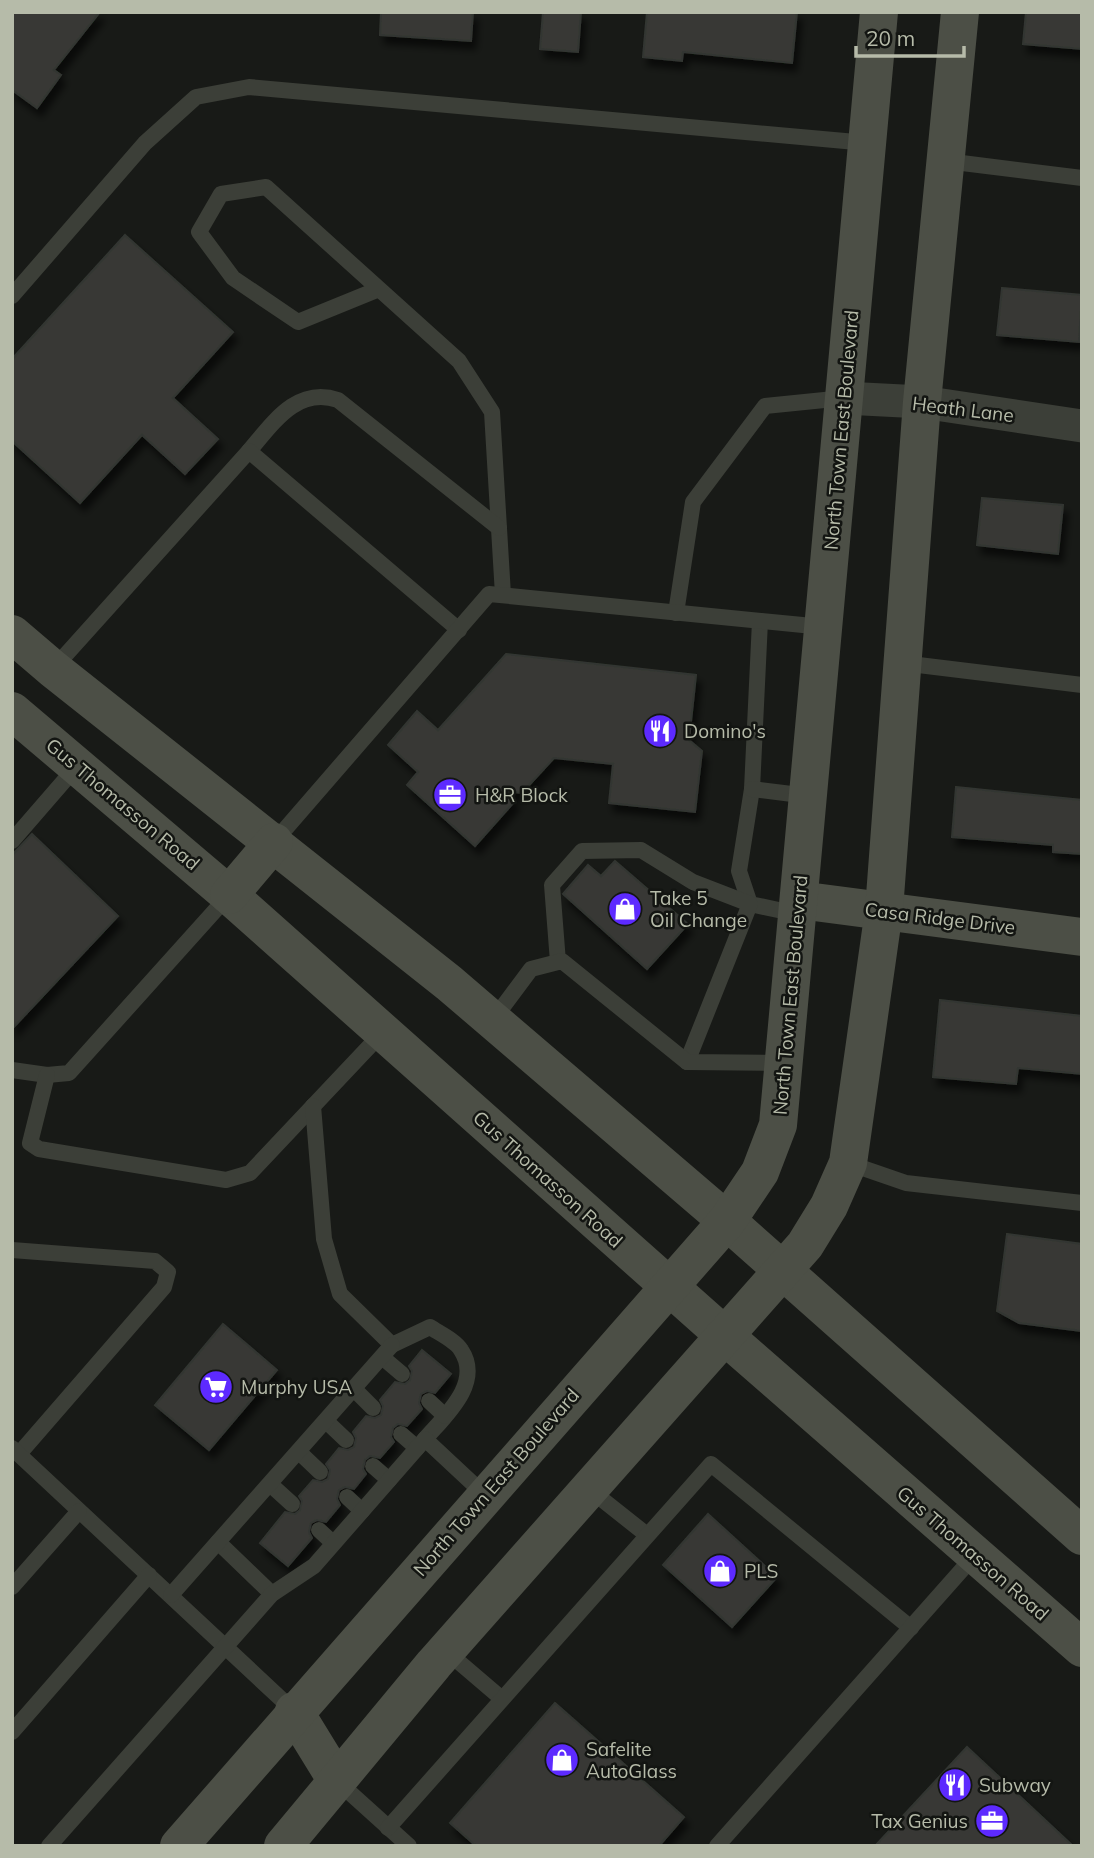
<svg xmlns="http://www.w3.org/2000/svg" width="1094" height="1858" font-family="Mulish,sans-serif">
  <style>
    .building { fill: #373934; stroke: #333631; stroke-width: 2; filter: url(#shadow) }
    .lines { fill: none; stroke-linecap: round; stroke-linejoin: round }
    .lane { stroke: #3c3f38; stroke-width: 16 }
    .street { stroke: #3c3f38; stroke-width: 33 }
    .secondary { stroke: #4c4f46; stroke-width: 38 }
    .labels { text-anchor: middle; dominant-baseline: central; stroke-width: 5; stroke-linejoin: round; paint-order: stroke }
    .street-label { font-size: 19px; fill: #b6bba9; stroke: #131512 }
    .poi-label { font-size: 19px; fill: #b6bba9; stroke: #131512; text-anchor: start }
  </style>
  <defs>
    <filter id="shadow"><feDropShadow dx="4.5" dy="8" stdDeviation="3.5" flood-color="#0009"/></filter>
  </defs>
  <rect width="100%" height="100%" fill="#181a17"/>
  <g class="building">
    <path d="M 12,12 L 100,12 L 54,70 L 61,75 L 37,108 L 12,90 Z"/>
    <path d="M 381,12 L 473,12 L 471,41 L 380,35 Z"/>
    <path d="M 543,12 L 581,12 L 578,52 L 540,49 Z"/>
    <path d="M 647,12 L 797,12 L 792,63 L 683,52 L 682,61 L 643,57 Z"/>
    <path d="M 1026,12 L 1082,12 L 1082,49 L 1023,44 Z"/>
    <path d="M 125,235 L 233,332 L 173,398 L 218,439 L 185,474 L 142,435 L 80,503 L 12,441 L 12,359 Z"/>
    <path d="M 1002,288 L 1082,295 L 1079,342 L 997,335 Z"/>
    <path d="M 982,498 L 1063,505 L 1058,554 L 977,545 Z"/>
    <path d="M 506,654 L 696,675 L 689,740 L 702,751 L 695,812 L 609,803 L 613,764 L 554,758 L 522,793 L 505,791 L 515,801 L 475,846 L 407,785 L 418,772 L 388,745 L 417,711 L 438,730 Z"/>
    <path d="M 956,787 L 1082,800 L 1082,854 L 1053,852 L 1053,845 L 952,837 Z"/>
    <path d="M 32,834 L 118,916 L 12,1029 L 12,855 Z"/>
    <path d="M 615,861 L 688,924 L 647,969 L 563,894 L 588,865 L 601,876 Z"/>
    <path d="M 940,1000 L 1082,1016 L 1082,1074 L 1018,1068 L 1016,1084 L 933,1077 Z"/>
    <path d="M 1007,1234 L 1082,1244 L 1082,1331 L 1019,1323 L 997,1311 Z"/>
    <path d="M 223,1324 L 277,1370 L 209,1450 L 155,1405 Z"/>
    <path d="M 422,1350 L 451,1374 L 435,1393 L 427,1391 L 421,1394 L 419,1403 L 422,1409 L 407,1426 L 398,1424 L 393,1428 L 391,1437 L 394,1442 L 380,1458 L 370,1456 L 365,1460 L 363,1469 L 366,1474 L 354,1489 L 345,1487 L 339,1490 L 337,1499 L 340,1505 L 326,1522 L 317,1520 L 311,1523 L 309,1532 L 312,1538 L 288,1566 L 260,1543 L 285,1512 L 295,1514 L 300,1510 L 302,1501 L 299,1496 L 313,1480 L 322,1482 L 328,1479 L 330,1470 L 326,1464 L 339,1448 L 348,1450 L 354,1447 L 356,1438 L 353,1432 L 366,1416 L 375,1418 L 381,1415 L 383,1406 L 380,1400 L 395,1382 L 405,1384 L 410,1380 L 412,1371 L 409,1366 Z"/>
    <path d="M 708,1514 L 777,1577 L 732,1627 L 663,1565 Z"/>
    <path d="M 555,1703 L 684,1817 L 659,1846 L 476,1846 L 450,1823 Z"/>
    <path d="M 967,1747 L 1073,1846 L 875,1846 Z"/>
  </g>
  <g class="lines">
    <g class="lane">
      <path d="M 946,161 L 1082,178"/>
      <path d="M 379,289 L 298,322 L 233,278 L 199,232 L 221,194 L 266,187 L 459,361 L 492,412 L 503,595"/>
      <path d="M 12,296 L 145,143 L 196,97 L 249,87 L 867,143"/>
      <path d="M 249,451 C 273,423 297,386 338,400 L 499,528"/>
      <path d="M 676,613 L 693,502 L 765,406 L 844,398"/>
      <path d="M 760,621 L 752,789 L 739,871 L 750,904 L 797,914"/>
      <path d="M 902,663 L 1082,685"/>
      <path d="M 53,669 L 249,451 L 459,630"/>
      <path d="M 752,789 L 808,796"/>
      <path d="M 12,841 L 77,766"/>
      <path d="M 274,842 L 489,594 L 823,627"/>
      <path d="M 558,962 L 552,885 L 582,851 L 641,850 L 693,882 L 750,904 L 687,1062"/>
      <path d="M 493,1020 L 531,969 L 562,961 L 687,1062 L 784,1063"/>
      <path d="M 12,1070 L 47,1075 L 69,1073 L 229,895"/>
      <path d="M 47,1075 L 30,1143 L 39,1149 L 226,1180 L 250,1173 L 383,1032"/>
      <path d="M 313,1106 L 324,1239 L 340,1294 L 392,1345 L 430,1327 C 439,1333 456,1341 461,1350 C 483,1383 445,1416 425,1439"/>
      <path d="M 848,1163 L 906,1183 L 1082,1203"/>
      <path d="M 12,1250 L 155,1261 L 168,1272 L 164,1287 L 19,1454"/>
      <path d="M 382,1357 L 402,1374"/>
      <path d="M 354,1389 L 373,1408"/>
      <path d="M 429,1401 L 445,1416"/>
      <path d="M 326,1421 L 346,1440"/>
      <path d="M 401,1434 L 417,1448"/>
      <path d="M 12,1448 L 294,1711"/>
      <path d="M 299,1452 L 320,1472"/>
      <path d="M 373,1466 L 389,1480"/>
      <path d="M 270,1484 L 292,1504"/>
      <path d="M 589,1489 L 647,1535"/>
      <path d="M 347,1497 L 362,1511"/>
      <path d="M 319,1530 L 333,1543"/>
      <path d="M 218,1542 L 272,1594"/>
      <path d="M 12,1587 L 79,1511"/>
      <path d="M 171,1595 L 392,1345"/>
      <path d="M 446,1651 L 501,1698"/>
      <path d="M 12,1732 L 149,1575"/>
      <path d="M 337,1781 L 409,1846"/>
      <path d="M 388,1828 L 711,1464 L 911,1628"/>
      <path d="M 49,1846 L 272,1594 L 314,1566 L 425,1439 L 485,1495"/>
      <path d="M 717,1846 L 975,1555"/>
    </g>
    <path class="street" d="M 844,398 L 922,402 L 1082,426"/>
    <g class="secondary">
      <path d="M 12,634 L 53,669 L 449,983 L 727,1221 L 1082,1536"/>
      <path d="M 12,711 L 229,895 L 725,1336 L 1082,1648"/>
      <path d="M 229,895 L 274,842"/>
      <path d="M 799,900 L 1082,937"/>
      <path d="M 294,1711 L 337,1781"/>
      <path d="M 179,1846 L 727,1221 L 760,1172 L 778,1125 L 879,12"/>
      <path d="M 283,1846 L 434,1664 L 805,1245 L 829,1206 L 848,1163 L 884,910 L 922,402 L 960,12"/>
    </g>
  </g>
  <defs>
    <g id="restaurant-disc" transform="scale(1.75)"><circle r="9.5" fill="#5d2aff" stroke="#131512"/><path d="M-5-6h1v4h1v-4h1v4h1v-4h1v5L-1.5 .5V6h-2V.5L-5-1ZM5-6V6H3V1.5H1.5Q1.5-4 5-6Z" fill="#fff"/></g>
    <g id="office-disc" transform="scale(1.75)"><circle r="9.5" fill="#5d2aff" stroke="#131512"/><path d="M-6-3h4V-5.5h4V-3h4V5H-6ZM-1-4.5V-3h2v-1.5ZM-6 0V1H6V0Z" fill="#fff"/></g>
    <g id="shop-disc" transform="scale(1.75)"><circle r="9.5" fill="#5d2aff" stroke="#131512"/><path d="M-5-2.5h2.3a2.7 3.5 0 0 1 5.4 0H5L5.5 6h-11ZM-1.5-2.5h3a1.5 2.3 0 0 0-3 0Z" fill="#fff"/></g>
    <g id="supermarket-disc" transform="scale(1.75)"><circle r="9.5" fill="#5d2aff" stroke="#131512"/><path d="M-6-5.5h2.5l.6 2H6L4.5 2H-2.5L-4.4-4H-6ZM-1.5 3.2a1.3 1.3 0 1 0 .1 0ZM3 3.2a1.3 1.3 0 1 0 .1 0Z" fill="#fff"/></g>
  </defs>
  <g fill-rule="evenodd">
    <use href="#restaurant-disc" x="660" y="731"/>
    <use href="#office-disc" x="450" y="795"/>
    <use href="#shop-disc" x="625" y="909"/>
    <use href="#supermarket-disc" x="216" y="1387"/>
    <use href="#shop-disc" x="720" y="1571"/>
    <use href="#shop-disc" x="562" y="1760"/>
    <use href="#restaurant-disc" x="955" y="1785"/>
    <use href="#office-disc" x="992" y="1821"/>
  </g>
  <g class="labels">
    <g class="street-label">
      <text transform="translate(963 409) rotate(7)">Heath Lane</text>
      <text transform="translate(841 430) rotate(-85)">North Town East Boulevard</text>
      <text transform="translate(123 804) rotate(40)">Gus Thomasson Road</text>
      <text transform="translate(940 918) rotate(7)">Casa Ridge Drive</text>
      <text transform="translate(790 995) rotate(-85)">North Town East Boulevard</text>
      <text transform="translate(548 1179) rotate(42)">Gus Thomasson Road</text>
      <text transform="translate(496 1482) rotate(-49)">North Town East Boulevard</text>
      <text transform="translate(973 1553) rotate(41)">Gus Thomasson Road</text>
    </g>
    <g class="poi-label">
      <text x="684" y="731">Domino's</text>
      <text x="475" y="795">H&amp;R Block</text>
      <text x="650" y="898">Take 5<tspan x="650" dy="22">Oil Change</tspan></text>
      <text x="241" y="1387">Murphy USA</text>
      <text x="744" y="1571">PLS</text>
      <text x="586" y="1749">Safelite<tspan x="586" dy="22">AutoGlass</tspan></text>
      <text x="979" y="1785">Subway</text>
      <text x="968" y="1821" text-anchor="end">Tax Genius</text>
    </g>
  </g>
  <rect width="1094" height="1858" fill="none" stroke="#b6bba9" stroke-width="28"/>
  <path d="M856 46v10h108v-10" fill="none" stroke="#b6bba9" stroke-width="3.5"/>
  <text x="866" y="46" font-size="21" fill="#b6bba9" stroke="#131512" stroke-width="5" paint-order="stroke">20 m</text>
</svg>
